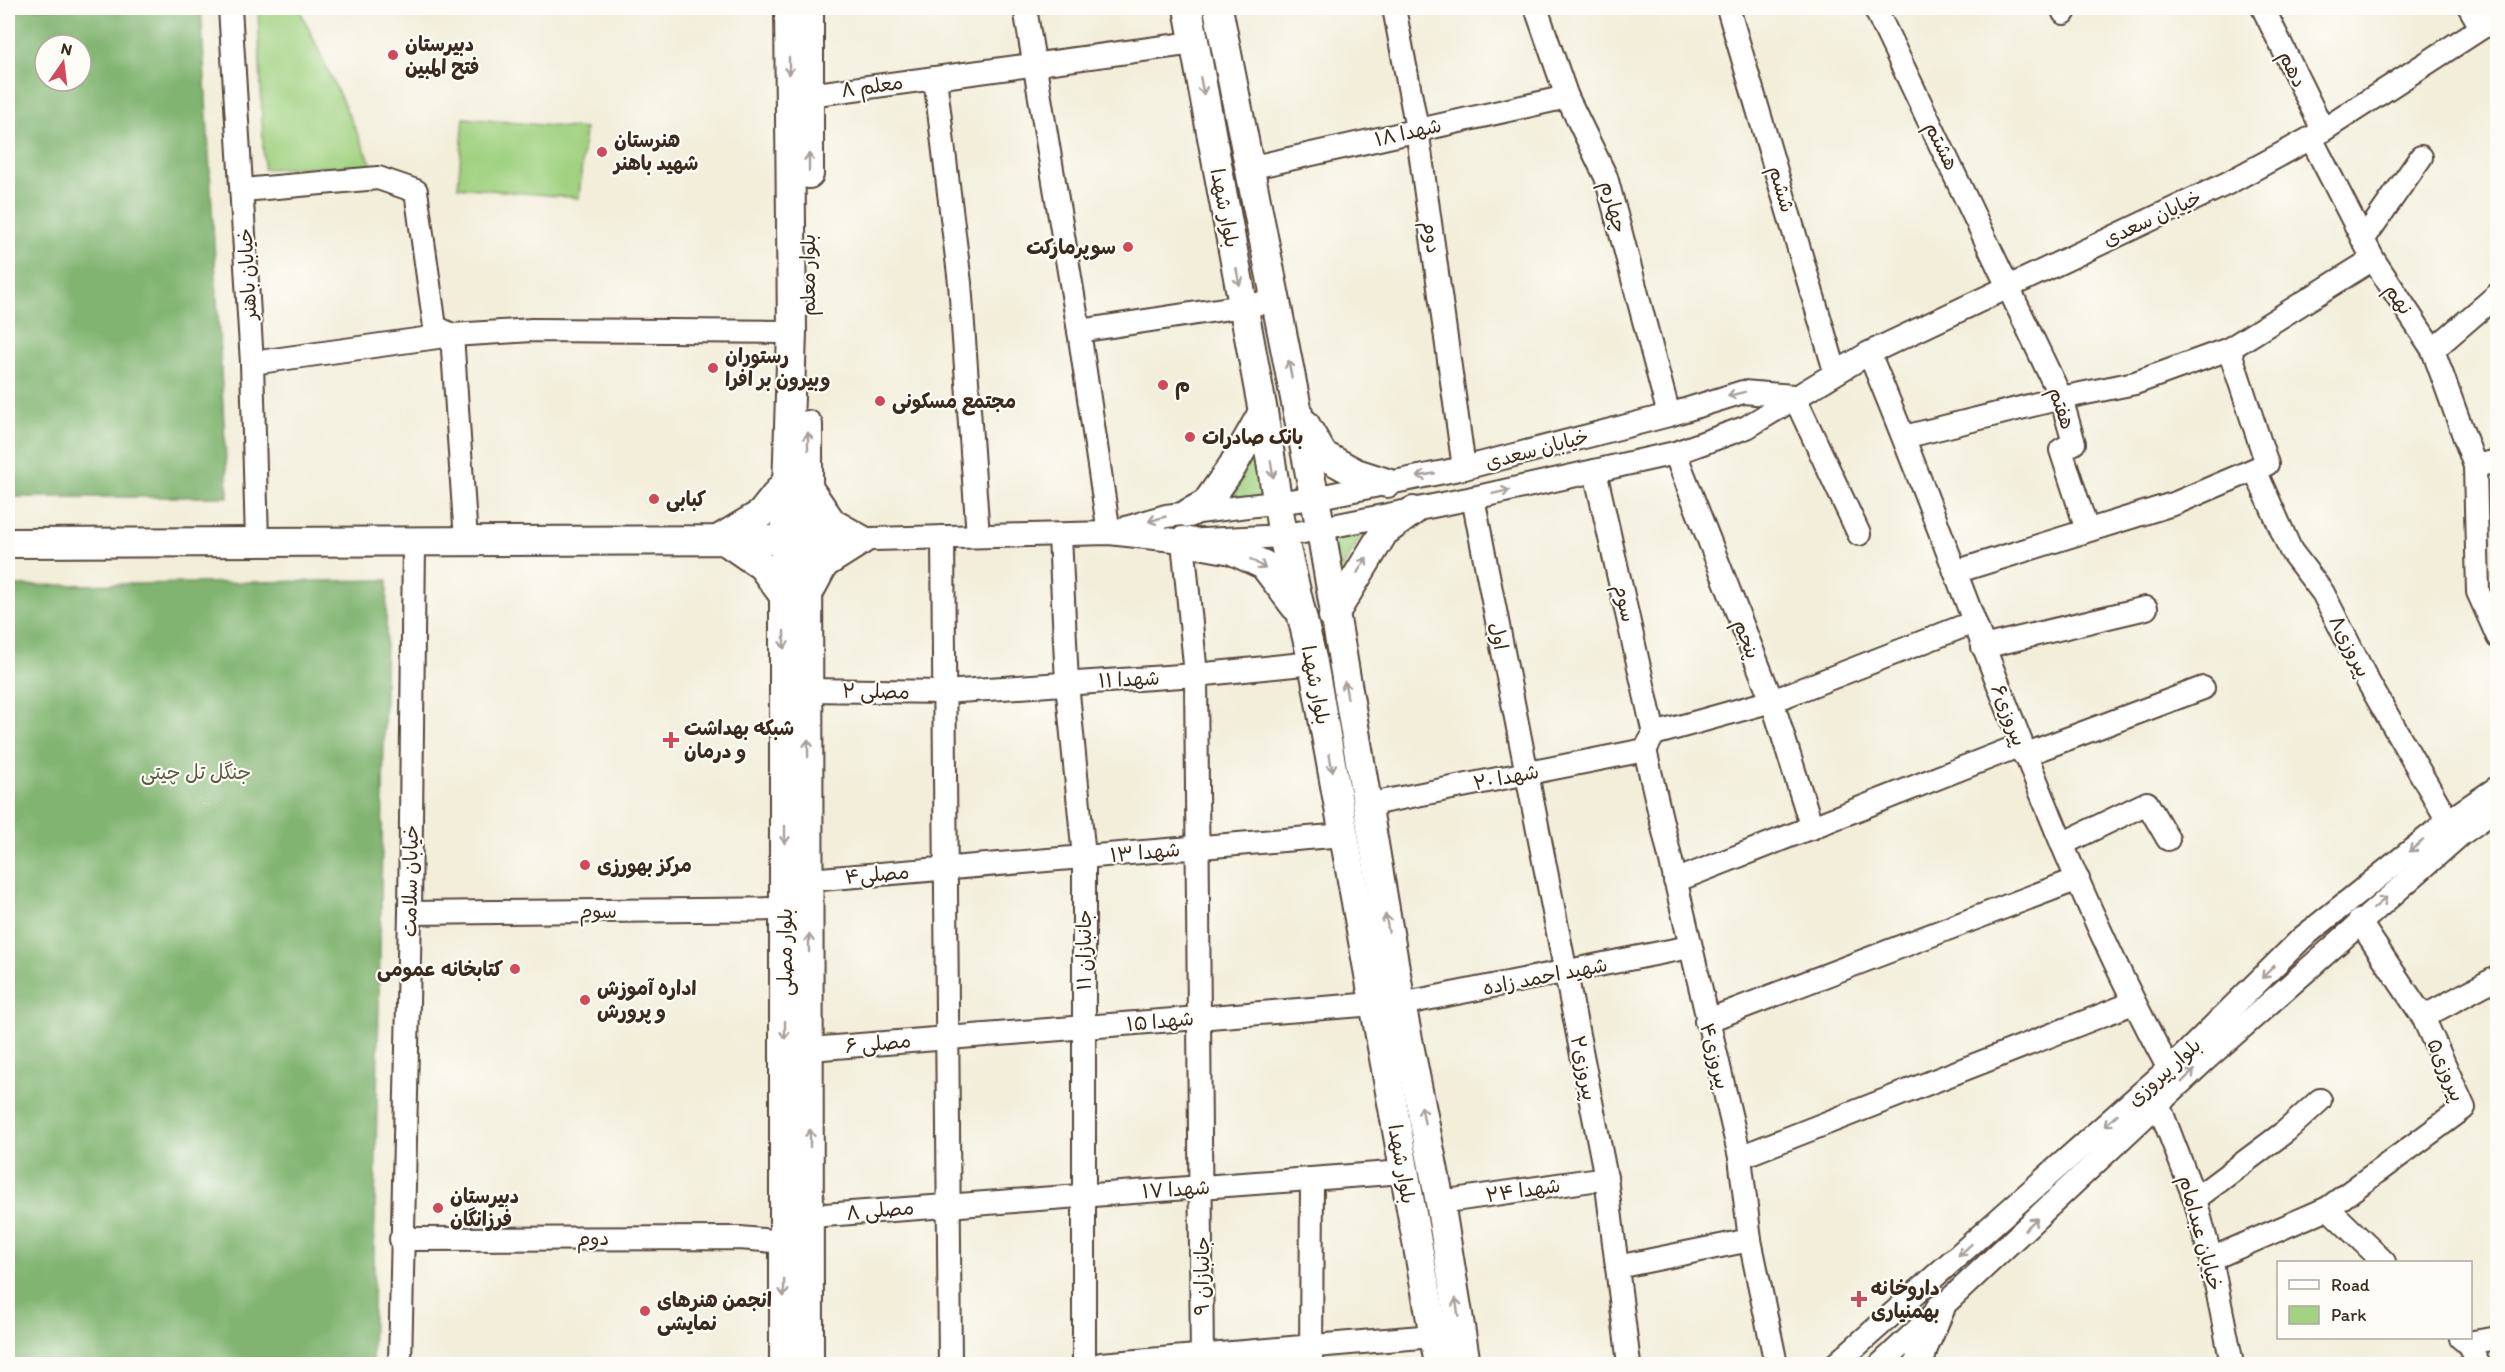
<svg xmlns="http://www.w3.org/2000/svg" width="2505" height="1372" font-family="Itim,'Playpen Sans Arabic',sans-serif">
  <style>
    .green { fill: #a1d281; stroke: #6e7e50; stroke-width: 1.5 }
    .forest { fill: #80b46f; stroke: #5e6f46; stroke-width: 1.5; fill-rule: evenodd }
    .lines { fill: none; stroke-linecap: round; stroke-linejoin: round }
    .minor-casing { stroke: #57473a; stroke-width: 26 }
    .major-casing { stroke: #57473a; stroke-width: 32 }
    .minor { stroke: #fff; stroke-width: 22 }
    .major { stroke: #fff; stroke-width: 28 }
    .oneway { stroke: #a79f9a }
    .poi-dot { fill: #d1495b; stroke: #fdfcf7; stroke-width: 2 }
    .labels { text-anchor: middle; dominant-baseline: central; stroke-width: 4.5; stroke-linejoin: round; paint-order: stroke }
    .poi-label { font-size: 20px; font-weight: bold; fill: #3b2a1e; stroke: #fdfcf7; text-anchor: start }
    .street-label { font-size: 20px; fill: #3b2a1e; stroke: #fdfcf7 }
    .park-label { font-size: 20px; fill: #5a5c3c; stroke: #fdfcf7 }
  </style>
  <rect width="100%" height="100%" fill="#fdfcf7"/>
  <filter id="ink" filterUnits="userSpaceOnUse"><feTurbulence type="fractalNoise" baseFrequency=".0167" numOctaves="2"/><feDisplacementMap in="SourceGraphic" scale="12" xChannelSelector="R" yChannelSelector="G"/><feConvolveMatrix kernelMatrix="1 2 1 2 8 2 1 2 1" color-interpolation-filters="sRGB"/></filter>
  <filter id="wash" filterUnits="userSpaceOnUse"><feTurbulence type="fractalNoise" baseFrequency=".008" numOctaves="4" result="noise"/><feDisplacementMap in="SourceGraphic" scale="24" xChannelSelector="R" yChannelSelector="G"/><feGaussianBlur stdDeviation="1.35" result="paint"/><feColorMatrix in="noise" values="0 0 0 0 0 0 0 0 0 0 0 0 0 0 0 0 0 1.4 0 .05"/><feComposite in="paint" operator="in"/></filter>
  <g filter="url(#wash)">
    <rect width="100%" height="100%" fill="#f3eeda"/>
    <g class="green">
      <path d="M 258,8 L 299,8 L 372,165 L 264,169 Z"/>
      <path d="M 464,118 L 585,129 L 579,198 L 458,187 Z"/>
      <path d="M 1252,454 L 1265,505 L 1229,507 Z"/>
      <path d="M 1362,534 L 1340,573 L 1329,539 Z"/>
    </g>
    <g class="forest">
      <path d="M 8,8 L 201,8 L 228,497 L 8,497 ZM 45,45 L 81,45 L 81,81 L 45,81 Z"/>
      <path d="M 387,580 L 372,1364 L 8,1364 L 8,586 Z"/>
    </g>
  </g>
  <g filter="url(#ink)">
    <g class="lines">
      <g class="minor-casing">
        <g id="minor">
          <path d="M 230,8 L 252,363 L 257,541"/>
          <path d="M 1025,8 L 1079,331 L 1109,533"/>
          <path d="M 1394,8 L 1417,129 L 1464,468"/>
          <path d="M 1536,8 L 1567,97 L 1606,177 L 1669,415"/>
          <path d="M 1728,8 L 1835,371"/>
          <path d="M 1875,8 L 2061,398 L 2074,443 L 2061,450 L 2087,530"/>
          <path d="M 2062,8 L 2064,13"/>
          <path d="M 2263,8 L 2323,130"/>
          <path d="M 2470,8 L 2481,27"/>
          <path d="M 935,78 L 960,283 L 978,536"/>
          <path d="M 809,95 L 1194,43"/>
          <path d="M 2311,138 L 2373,259 L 2433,350 L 2475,466 L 2478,592 L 2498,637"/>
          <path d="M 1249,168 L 1567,97"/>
          <path d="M 243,190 L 378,178 L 416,191 L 435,327 L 452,335 L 466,540"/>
          <path d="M 2363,240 L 2421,157"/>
          <path d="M 1079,331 L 1276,301"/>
          <path d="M 2433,350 L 2498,294"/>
          <path d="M 1869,353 C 1969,591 2045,841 2169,1069"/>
          <path d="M 252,363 L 452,335 L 532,330 L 792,332"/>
          <path d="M 1794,396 L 1859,534"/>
          <path d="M 1904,437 L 2061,398 L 2135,383 L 2229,349 L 2373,259"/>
          <path d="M 1675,453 L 1772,701 L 1812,828"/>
          <path d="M 2475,466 L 2498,461"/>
          <path d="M 2255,470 L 2291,551 L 2323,593 L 2367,680 L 2448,821"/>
          <path d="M 1595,471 L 1654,734"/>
          <path d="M 1473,498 L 1606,1178 L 1629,1364"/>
          <path d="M 1116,531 L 1166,516 L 1314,498 L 1464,468 L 1669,415 L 1743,392 L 1794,396"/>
          <path d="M 1060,536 L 1067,683 L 1084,857 L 1084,1364"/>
          <path d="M 943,537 L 950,1364"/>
          <path d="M 793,541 L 1109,533 L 1183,541 L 1283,536 L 1473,498 L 1675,453 L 1747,427 L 1869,353 L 2228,183 L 2311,138 L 2498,17"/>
          <path d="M 1183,541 L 1196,675 L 1202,1364"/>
          <path d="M 1955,572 L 2176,503 L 2267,464 L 2229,349"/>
          <path d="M 1983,647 L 2146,608"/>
          <path d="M 808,690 L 944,692 L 1196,675 L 1313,663"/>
          <path d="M 1645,750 L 1740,1157 L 1750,1240 L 1776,1364"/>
          <path d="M 1645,750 L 1654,734 L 1772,701 L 1974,622"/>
          <path d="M 2024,755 L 2203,688"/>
          <path d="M 1366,805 L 1645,750"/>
          <path d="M 2062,844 L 2147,803 L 2168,839"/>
          <path d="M 809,880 L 1344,835"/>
          <path d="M 1675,881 L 2021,745"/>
          <path d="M 410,913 L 785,909"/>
          <path d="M 1401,1004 L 1690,947"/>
          <path d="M 2423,1017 L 2498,977"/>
          <path d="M 1706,1021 L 2078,879"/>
          <path d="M 810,1049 L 1374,1004"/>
          <path d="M 2159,1106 L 2195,1199 L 2211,1259 L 2232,1364"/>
          <path d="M 1740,1157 L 2133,1003"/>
          <path d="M 2195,1199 L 2286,1131 L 2320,1100"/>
          <path d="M 1440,1202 L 1606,1178"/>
          <path d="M 2328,1208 L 2464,1108 L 2423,1017 L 2359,921"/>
          <path d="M 811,1216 L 1404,1172"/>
          <path d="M 401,1239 L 740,1238 L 785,1242"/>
          <path d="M 2211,1259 L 2328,1208 L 2384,1262"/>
          <path d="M 1617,1267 L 1750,1240"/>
          <path d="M 2461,1338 L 2467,1343 L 2498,1338"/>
          <path d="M 2467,1343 L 2479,1364"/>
          <path d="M 400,1364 L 410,913 L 414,542"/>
          <path d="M 1101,1364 L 1433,1336"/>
          <path d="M 1311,1364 L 1312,1179"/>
          <path d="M 1836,1364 L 2183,1056 L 2302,938 L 2448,821 L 2498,787"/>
          <path d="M 1881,1364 L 2204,1061 L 2460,835 L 2498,808"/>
        </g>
      </g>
      <g class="major-casing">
        <g id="major">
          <path d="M 1188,8 L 1263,412 L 1283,536 L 1313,663 L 1439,1364"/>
          <path d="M 1218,8 L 1321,530 L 1401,1004 L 1440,1202 L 1466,1364"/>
          <path d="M 809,174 L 809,8"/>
          <path d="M 1305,424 L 1323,455 L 1356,473 L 1387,483"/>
          <path d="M 808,425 L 809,1364"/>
          <path d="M 807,486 L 832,523 L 862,540 L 824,564 L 808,594"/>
          <path d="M 1189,513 L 1206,504 L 1232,467 L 1263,412"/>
          <path d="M 1183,541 L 1232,550 L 1264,565 L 1295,606"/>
          <path d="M 8,543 L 785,540"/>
          <path d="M 784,596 L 762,566 L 721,538 L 761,514 L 787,481"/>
          <path d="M 1333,616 L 1384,532 L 1413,511"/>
          <path d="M 784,1364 L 784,584 L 792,332 L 789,8"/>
          <path d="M 1919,1364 L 1923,1348 L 1940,1309"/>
        </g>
      </g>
      <use href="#minor" class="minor"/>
      <use href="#major" class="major"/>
    </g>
    <defs><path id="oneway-shaft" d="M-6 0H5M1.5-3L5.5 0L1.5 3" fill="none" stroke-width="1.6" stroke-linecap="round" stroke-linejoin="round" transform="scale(1.5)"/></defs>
    <g class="oneway">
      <use href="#oneway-shaft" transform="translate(789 66) rotate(90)"/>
      <use href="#oneway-shaft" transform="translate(1202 86) rotate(79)"/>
      <use href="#oneway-shaft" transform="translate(809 162) rotate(-90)"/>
      <use href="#oneway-shaft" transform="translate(1238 277) rotate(79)"/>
      <use href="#oneway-shaft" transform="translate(1290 369) rotate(-101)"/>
      <use href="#oneway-shaft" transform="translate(1736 394) rotate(166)"/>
      <use href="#oneway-shaft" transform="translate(808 441) rotate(-90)"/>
      <use href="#oneway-shaft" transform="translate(1272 469) rotate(81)"/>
      <use href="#oneway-shaft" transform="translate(1426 475) rotate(169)"/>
      <use href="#oneway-shaft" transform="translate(1501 492) rotate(-12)"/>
      <use href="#oneway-shaft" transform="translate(1157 519) rotate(164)"/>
      <use href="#oneway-shaft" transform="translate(1258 564) rotate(33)"/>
      <use href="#oneway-shaft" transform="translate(1362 565) rotate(-59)"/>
      <use href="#oneway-shaft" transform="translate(784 640) rotate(90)"/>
      <use href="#oneway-shaft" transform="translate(1346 690) rotate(-100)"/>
      <use href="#oneway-shaft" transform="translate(808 748) rotate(-90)"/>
      <use href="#oneway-shaft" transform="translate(1331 763) rotate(80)"/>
      <use href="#oneway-shaft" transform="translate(785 835) rotate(90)"/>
      <use href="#oneway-shaft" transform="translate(2416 846) rotate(141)"/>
      <use href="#oneway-shaft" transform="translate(2380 903) rotate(-41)"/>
      <use href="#oneway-shaft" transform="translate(1387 923) rotate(-100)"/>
      <use href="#oneway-shaft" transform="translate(809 943) rotate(-90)"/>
      <use href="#oneway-shaft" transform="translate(2268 972) rotate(135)"/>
      <use href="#oneway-shaft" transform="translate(785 1030) rotate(90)"/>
      <use href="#oneway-shaft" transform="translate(2188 1076) rotate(-45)"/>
      <use href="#oneway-shaft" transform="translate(1423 1115) rotate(-101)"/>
      <use href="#oneway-shaft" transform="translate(2111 1120) rotate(138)"/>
      <use href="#oneway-shaft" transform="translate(810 1138) rotate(-90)"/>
      <use href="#oneway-shaft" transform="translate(2031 1224) rotate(-43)"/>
      <use href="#oneway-shaft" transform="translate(1965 1250) rotate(138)"/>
      <use href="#oneway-shaft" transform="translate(784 1288) rotate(91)"/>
      <use href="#oneway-shaft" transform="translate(1457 1307) rotate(-99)"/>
    </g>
  </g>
  <g class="poi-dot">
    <circle cx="393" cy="55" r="6"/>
    <circle cx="602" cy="152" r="6"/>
    <circle cx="1128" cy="247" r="6"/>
    <circle cx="713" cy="368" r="6"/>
    <circle cx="1163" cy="385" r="6"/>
    <circle cx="880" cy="401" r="6"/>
    <circle cx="1190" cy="437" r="6"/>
    <circle cx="654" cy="499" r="6"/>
    <path d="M668 731h6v6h6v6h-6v6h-6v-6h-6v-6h6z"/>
    <circle cx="585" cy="865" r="6"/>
    <circle cx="515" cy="969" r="6"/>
    <circle cx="585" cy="1000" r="6"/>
    <circle cx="438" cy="1208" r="6"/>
    <path d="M1856 1290h6v6h6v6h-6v6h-6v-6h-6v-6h6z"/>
    <circle cx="645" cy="1311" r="6"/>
  </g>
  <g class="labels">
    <g class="poi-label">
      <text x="405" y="44">دبیرستان<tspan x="405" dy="23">فتح المبین</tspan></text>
      <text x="614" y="140">هنرستان<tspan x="614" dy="23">شهید باهنر</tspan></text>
      <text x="1116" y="247" text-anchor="end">سوپرمارکت</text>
      <text x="725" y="356">رستوران<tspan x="725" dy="23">وبیرون بر افرا</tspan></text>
      <text x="1175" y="385">م</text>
      <text x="892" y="401">مجتمع مسکونی</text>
      <text x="1202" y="437">بانک صادرات</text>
      <text x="666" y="499">کبابی</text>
      <text x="684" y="728">شبکه بهداشت<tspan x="684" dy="23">و درمان</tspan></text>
      <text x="597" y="865">مرکز بهورزی</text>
      <text x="503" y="969" text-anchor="end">کتابخانه عمومی</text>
      <text x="597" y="988">اداره آموزش<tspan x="597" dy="23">و پرورش</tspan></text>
      <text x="450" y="1196">دبیرستان<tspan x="450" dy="23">فرزانگان</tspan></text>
      <text x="1871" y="1288">داروخانه<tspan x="1871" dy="23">بهمنیاری</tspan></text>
      <text x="657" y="1300">انجمن هنرهای<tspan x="657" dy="23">نمایشی</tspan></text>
    </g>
    <g class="street-label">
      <text transform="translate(2293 69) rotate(64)">دهم</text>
      <text transform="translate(872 86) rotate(-8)">معلم ۸</text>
      <text transform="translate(1408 132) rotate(-13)">شهدا ۱۸</text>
      <text transform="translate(1942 146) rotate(64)">هشتم</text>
      <text transform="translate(1782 189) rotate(74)">ششم</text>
      <text transform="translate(1614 207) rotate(75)">چهارم</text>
      <text transform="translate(1225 208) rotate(79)">بلوار شهدا</text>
      <text transform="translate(2152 218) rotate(-25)">خیابان سعدی</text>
      <text transform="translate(1432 237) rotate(82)">دوم</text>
      <text transform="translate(247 274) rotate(-93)">خیابان باهنر</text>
      <text transform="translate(808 275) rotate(-90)">بلوار معلم</text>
      <text transform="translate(2399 299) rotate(56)">نهم</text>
      <text transform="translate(2062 408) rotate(71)">هفتم</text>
      <text transform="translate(1537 449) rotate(-15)">خیابان سعدی</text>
      <text transform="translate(1625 603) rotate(77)">سوم</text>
      <text transform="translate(1499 636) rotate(79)">اول</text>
      <text transform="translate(1747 639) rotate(69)">پنجم</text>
      <text transform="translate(2350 646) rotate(63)">پیروزی۸</text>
      <text transform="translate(1129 679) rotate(-3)">شهدا ۱۱</text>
      <text transform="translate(1316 685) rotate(79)">بلوار شهدا</text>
      <text transform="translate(876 691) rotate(1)">مصلی ۲</text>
      <text transform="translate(2009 715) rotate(69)">پیروزی۶</text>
      <text transform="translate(1506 777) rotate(-11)">شهدا ۲۰</text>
      <text transform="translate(1145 852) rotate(-5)">شهدا ۱۳</text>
      <text transform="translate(877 874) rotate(-5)">مصلی۴</text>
      <text transform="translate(410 881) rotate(-89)">خیابان سلامت</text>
      <text transform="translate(598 911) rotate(-1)">سوم</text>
      <text transform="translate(1084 950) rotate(-90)">جانبازان ۱۱</text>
      <text transform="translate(785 952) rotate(-90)">بلوار مصلی</text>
      <text transform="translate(1545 976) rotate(-11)">شهید احمد زاده</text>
      <text transform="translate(1160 1021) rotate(-5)">شهدا ۱۵</text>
      <text transform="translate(878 1043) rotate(-5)">مصلی ۶</text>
      <text transform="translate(1715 1056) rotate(76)">پیروزی۴</text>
      <text transform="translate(1584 1068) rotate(79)">پیروزی۲</text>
      <text transform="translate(2446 1070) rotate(67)">پیروزی۵</text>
      <text transform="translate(2164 1072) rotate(-42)">بلوار پیروزی</text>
      <text transform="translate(1402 1164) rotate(80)">بلوار شهدا</text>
      <text transform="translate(1176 1189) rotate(-4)">شهدا ۱۷</text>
      <text transform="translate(1523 1190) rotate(-8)">شهدا ۲۴</text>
      <text transform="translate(880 1210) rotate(-5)">مصلی ۸</text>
      <text transform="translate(2201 1233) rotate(75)">خیابان عبدامام</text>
      <text x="593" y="1238">دوم</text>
      <text transform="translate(1202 1276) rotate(-90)">جانبازان ۹</text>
    </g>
    <g class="park-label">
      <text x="196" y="772">جنگل تل چیتی</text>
    </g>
  </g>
  <rect width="2505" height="1372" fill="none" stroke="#fdfcf7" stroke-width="30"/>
  <rect x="2277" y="1261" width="195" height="78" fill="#fdfcf7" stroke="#afa8a0" stroke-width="1.5"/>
  <rect x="2289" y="1280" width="30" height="9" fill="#ffffff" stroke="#afa8a0" stroke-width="1.5"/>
  <text x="2331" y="1291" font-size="18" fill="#3b2a1e">Road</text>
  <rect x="2289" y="1306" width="30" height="18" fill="#a1d281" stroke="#afa8a0" stroke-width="1.5"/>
  <text x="2331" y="1321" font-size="18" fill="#3b2a1e">Park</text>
  <g transform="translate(63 63) rotate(14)"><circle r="28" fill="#fdfcf7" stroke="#afa8a0" stroke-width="1.5"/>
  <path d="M0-4.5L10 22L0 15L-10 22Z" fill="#d1495b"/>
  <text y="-9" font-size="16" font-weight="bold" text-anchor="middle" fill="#3b2a1e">N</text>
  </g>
</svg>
